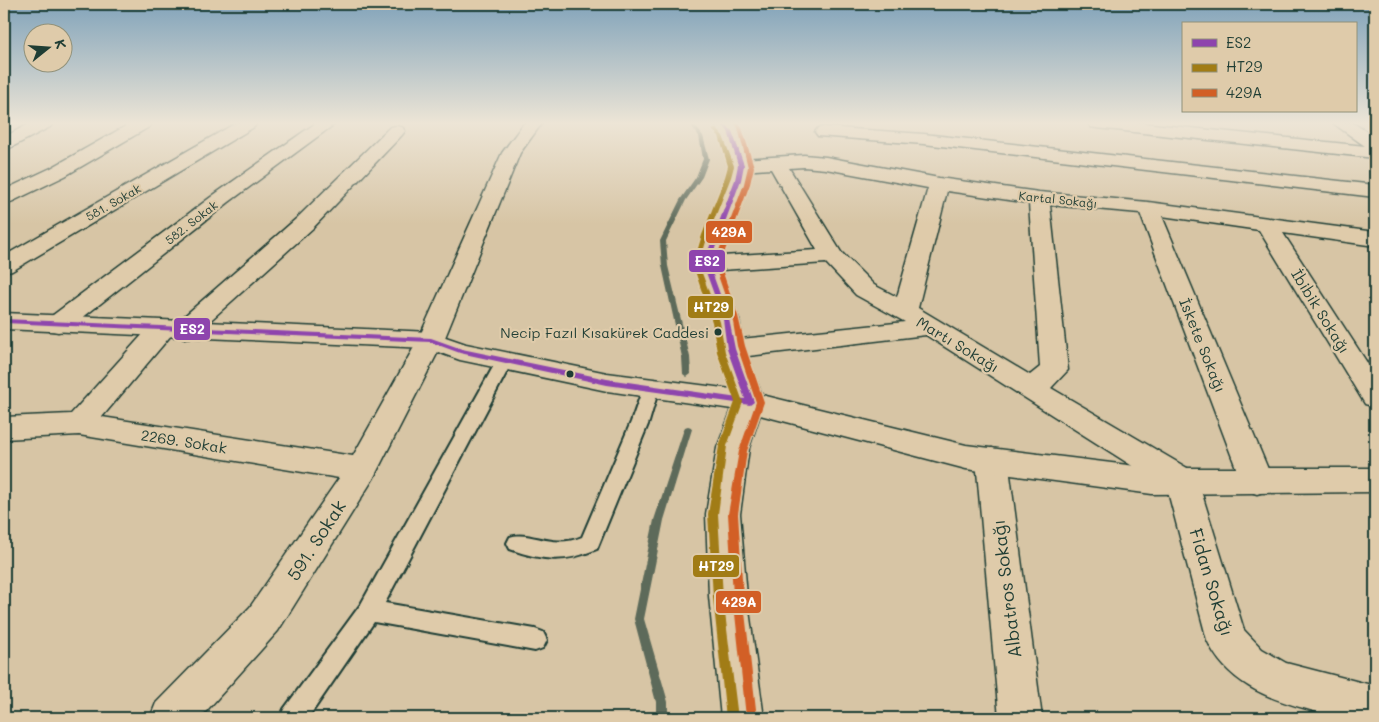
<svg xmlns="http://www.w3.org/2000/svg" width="1379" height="722" font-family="Mali,sans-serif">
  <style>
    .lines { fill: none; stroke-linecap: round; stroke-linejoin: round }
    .stream { fill: #5d6b5a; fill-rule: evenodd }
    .lane-casing { stroke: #1f3d34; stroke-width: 4 }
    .street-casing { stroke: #1f3d34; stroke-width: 3 }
    .secondary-casing { stroke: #1f3d34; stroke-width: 3 }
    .lane { fill: #dfcbaa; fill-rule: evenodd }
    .street { fill: #dfcbaa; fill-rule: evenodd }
    .secondary { fill: #dfcbaa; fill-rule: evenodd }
    .bus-1-casing { stroke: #dfcbaa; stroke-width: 3 }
    .bus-2-casing { stroke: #dfcbaa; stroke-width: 3 }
    .bus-3-casing { stroke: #dfcbaa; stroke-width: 3 }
    .bus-1 { fill: #8e44ad; fill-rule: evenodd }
    .bus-2 { fill: #a17c15; fill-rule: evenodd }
    .bus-3 { fill: #d25f25; fill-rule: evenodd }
    .bus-dot { fill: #1f3d34; stroke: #dfcbaa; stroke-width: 2 }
    .labels { text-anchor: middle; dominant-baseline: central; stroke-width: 4.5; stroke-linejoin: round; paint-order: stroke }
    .far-street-label { font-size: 12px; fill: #1f3d34; stroke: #dfcbaa }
    .bus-label { font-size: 14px; fill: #1f3d34; stroke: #dfcbaa; text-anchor: end }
    .street-label { font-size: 15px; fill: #1f3d34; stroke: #dfcbaa }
    .near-street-label { font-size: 18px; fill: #1f3d34; stroke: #dfcbaa }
    .line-badge { stroke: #dfcbaa; stroke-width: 2 }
    .badge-label { font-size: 14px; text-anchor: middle; font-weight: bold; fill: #fff }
  </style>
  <rect width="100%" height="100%" fill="#d7c5a5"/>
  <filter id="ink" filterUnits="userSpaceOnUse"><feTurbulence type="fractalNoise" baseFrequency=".02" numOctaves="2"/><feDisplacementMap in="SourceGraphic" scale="10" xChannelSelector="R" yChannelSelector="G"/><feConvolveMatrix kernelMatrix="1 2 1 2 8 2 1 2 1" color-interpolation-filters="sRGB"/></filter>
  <g filter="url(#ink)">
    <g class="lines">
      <g class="stream">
        <path d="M 689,123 L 693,123 L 703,136 L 709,159 L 702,177 L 686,200 L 666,241 L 668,266 L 690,357 L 691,374 L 687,377 L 683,374 L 682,357 L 662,266 L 660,241 L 680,200 L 696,177 L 703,159 L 699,136 Z"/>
        <path d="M 688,426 L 691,427 L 692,429 L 664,520 L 644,619 L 668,702 L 668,718 L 656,718 L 656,702 L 634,619 L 654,520 L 684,429 L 685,427 Z"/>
      </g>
      <g class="lane-casing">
        <g id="lane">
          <path d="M 505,355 L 511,356 L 513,360 L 385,603 L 535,629 L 543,632 L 547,640 L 543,648 L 535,651 L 374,622 L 308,718 L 280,718 L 284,709 L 361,604 L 497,360 L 499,356 Z"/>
          <path d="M 651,382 L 657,384 L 659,388 L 649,422 L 597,549 C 565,563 543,561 510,549 L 507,543 L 510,537 C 530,530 552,550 582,537 L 631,422 L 643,388 L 645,384 Z"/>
        </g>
      </g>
      <g class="street-casing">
        <g id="street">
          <path d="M 31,123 L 53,123 L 50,127 L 10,148 L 4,149 L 4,137 Z"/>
          <path d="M 131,123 L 152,123 L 149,127 L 65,176 L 11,202 L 4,204 L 4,190 L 51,168 Z"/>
          <path d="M 236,123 L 257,123 L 254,127 L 12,271 L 4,273 L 4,256 Z"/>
          <path d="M 316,123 L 336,123 L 229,202 L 67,330 L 58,332 L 49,330 L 45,324 L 49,318 L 215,194 Z"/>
          <path d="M 524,123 L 542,123 L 520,153 L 444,340 L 373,479 L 278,631 L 200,718 L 150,718 L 156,703 L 250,607 L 339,478 L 79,435 L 4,439 L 4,417 L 71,414 L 153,323 L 162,321 L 171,323 L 173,326 L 297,218 L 390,127 L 396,126 L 402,127 L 405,131 L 402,135 L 313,228 L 193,336 L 184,338 L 175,336 L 173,333 L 102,417 L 353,456 L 418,340 L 502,153 Z"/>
          <path d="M 1088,123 L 1143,123 L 1375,147 L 1375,158 L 1097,128 L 1091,127 Z"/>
          <path d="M 824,127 L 924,134 L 1375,185 L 1375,197 L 924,144 L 818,136 L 815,132 L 818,128 Z"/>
          <path d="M 804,155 L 826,157 L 939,178 L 1039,192 L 1148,202 L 1375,232 L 1375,246 L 1283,233 L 1375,375 L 1375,407 L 1365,404 L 1259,230 L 1162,216 L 1273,481 L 1269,490 L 1257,494 L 1245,490 L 1241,481 L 1140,213 L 1050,205 L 1068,370 L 1051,388 L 1194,472 L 1198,481 L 1244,630 L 1262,649 L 1286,663 L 1375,686 L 1375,718 C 1364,718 1352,719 1341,718 C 1330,717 1318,712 1307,709 C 1266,698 1226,682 1207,640 L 1167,488 L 926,335 L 731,358 L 721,355 L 718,349 L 721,343 L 731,340 L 905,322 L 856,295 L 826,263 L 706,271 L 698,269 L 694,264 L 698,259 L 706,257 L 817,250 L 771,169 L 741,171 L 734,169 L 732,165 L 734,161 L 741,159 ZM 804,167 L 826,169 L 928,188 L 897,297 L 874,285 L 841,252 L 789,168 ZM 947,191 L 1029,203 L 1040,367 L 1030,375 L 918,308 Z"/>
          <path d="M 992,448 L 1003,452 L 1008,460 L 1042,718 L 999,718 L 976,460 L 981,452 Z"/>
        </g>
      </g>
      <g class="secondary-casing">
        <g id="secondary">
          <path d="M 713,123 L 731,123 L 736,127 L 750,165 L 748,180 L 718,264 L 739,319 L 744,349 L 762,395 L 966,445 L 1152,468 L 1375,468 L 1375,492 L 1152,494 L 966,469 L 760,415 L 749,448 L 740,514 L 747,596 L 764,718 L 721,718 L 709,596 L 706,514 L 717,448 L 732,409 L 607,391 L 460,360 L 427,348 L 4,329 L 4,313 L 431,332 L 466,344 L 607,373 L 731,389 L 718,349 L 713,319 L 694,264 L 728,180 L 732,165 L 722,133 Z"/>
          <path d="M 1333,123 L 1353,123 L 1375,137 L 1375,150 L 1369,149 Z"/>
        </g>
      </g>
      <use href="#lane" class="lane"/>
      <use href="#street" class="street"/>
      <use href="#secondary" class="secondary"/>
      <g class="bus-1-casing">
        <path id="bus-1" d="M 720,123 L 724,123 L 732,131 L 744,165 L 741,180 L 709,264 L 729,319 L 735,349 L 754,402 L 750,405 L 607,385 L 460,353 L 430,342 L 4,323 L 4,319 L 431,338 L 462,349 L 607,379 L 745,399 L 727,349 L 723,319 L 703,264 L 735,180 L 738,165 L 728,131 Z"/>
      </g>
      <g class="bus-2-casing">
        <path id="bus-2" d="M 713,129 L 717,129 L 723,136 L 734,166 L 731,177 L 708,235 L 699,265 L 720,322 L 725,352 L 743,402 L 727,446 L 718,514 L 723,597 L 738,718 L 726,718 L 713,597 L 708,514 L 719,446 L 735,402 L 717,352 L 712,322 L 693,265 L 702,235 L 725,177 L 728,166 L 719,136 L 713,131 Z"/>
      </g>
      <g class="bus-3-casing">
        <path id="bus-3" d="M 734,123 L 738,123 L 742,128 L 754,167 L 750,184 L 720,264 L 738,316 L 745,346 L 764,402 L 747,451 L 738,514 L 743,595 L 757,718 L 747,718 L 746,717 L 733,595 L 728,514 L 739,451 L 756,402 L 737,346 L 732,316 L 714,264 L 744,184 L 748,167 L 738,128 Z"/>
      </g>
      <use href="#bus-1" class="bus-1"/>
      <use href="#bus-2" class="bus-2"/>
      <use href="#bus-3" class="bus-3"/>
    </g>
  </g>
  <linearGradient id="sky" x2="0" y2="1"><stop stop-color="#81a3ba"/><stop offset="0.55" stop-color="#ede5d6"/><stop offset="1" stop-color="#ede5d6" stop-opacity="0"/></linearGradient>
  <rect width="1379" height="224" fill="url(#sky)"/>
  <g class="bus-dot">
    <circle cx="718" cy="332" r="4.5"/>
    <circle cx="570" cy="374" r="4.5"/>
  </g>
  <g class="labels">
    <g class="far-street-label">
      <text transform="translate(1058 199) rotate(6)">Kartal Sokağı</text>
      <text transform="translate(113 202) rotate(-30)">581. Sokak</text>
      <text transform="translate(191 222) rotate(-38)">582. Sokak</text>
    </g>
    <g class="bus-label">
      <text x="709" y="332">Necip Fazıl Kısakürek Caddesi</text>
    </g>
    <g class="street-label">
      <text transform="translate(1321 311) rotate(58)">İbibik Sokağı</text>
      <text transform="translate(958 344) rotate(31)">Martı Sokağı</text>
      <text transform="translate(1203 345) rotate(68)">İskete Sokağı</text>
      <text transform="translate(184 441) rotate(9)">2269. Sokak</text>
    </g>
    <g class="near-street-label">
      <text transform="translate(316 540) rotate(-57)">591. Sokak</text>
      <text transform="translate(1212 582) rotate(73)">Fidan Sokağı</text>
      <text transform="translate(1006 589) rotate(-97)">Albatros Sokağı</text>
    </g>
  </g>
  <g class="line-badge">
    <rect x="705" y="220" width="48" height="24" rx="5" fill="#d25f25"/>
    <rect x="688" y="249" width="38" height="24" rx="5" fill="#8e44ad"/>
    <rect x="687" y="295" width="47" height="24" rx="5" fill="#a17c15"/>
    <rect x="173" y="317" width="38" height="24" rx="5" fill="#8e44ad"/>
    <rect x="692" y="554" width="48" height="24" rx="5" fill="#a17c15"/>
    <rect x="715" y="590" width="47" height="24" rx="5" fill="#d25f25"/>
  </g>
  <g class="badge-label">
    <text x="729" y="237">429A</text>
    <text x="707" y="266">ES2</text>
    <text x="711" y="312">HT29</text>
    <text x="192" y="334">ES2</text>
    <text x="716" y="571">HT29</text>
    <text x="739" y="607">429A</text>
  </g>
  <rect width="1379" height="722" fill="none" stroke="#dfcbaa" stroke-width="20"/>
  <rect x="10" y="10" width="1359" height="702" fill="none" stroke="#1f3d34" stroke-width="2" filter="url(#ink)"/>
  <rect x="1182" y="22" width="175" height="90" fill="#dfcbaa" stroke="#92927b"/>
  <rect x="1192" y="39" width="25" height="8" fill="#8e44ad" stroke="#92927b"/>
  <text x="1226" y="48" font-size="15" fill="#1f3d34">ES2</text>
  <rect x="1192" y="64" width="25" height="8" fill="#a17c15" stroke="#92927b"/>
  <text x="1226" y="72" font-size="15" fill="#1f3d34">HT29</text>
  <rect x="1192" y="89" width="25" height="8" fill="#d25f25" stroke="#92927b"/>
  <text x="1226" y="98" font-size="15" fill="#1f3d34">429A</text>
  <g transform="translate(48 48) rotate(73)"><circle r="24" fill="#dfcbaa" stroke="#92927b"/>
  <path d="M0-4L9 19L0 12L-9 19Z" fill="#1f3d34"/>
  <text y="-8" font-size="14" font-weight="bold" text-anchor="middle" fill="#1f3d34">K</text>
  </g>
</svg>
